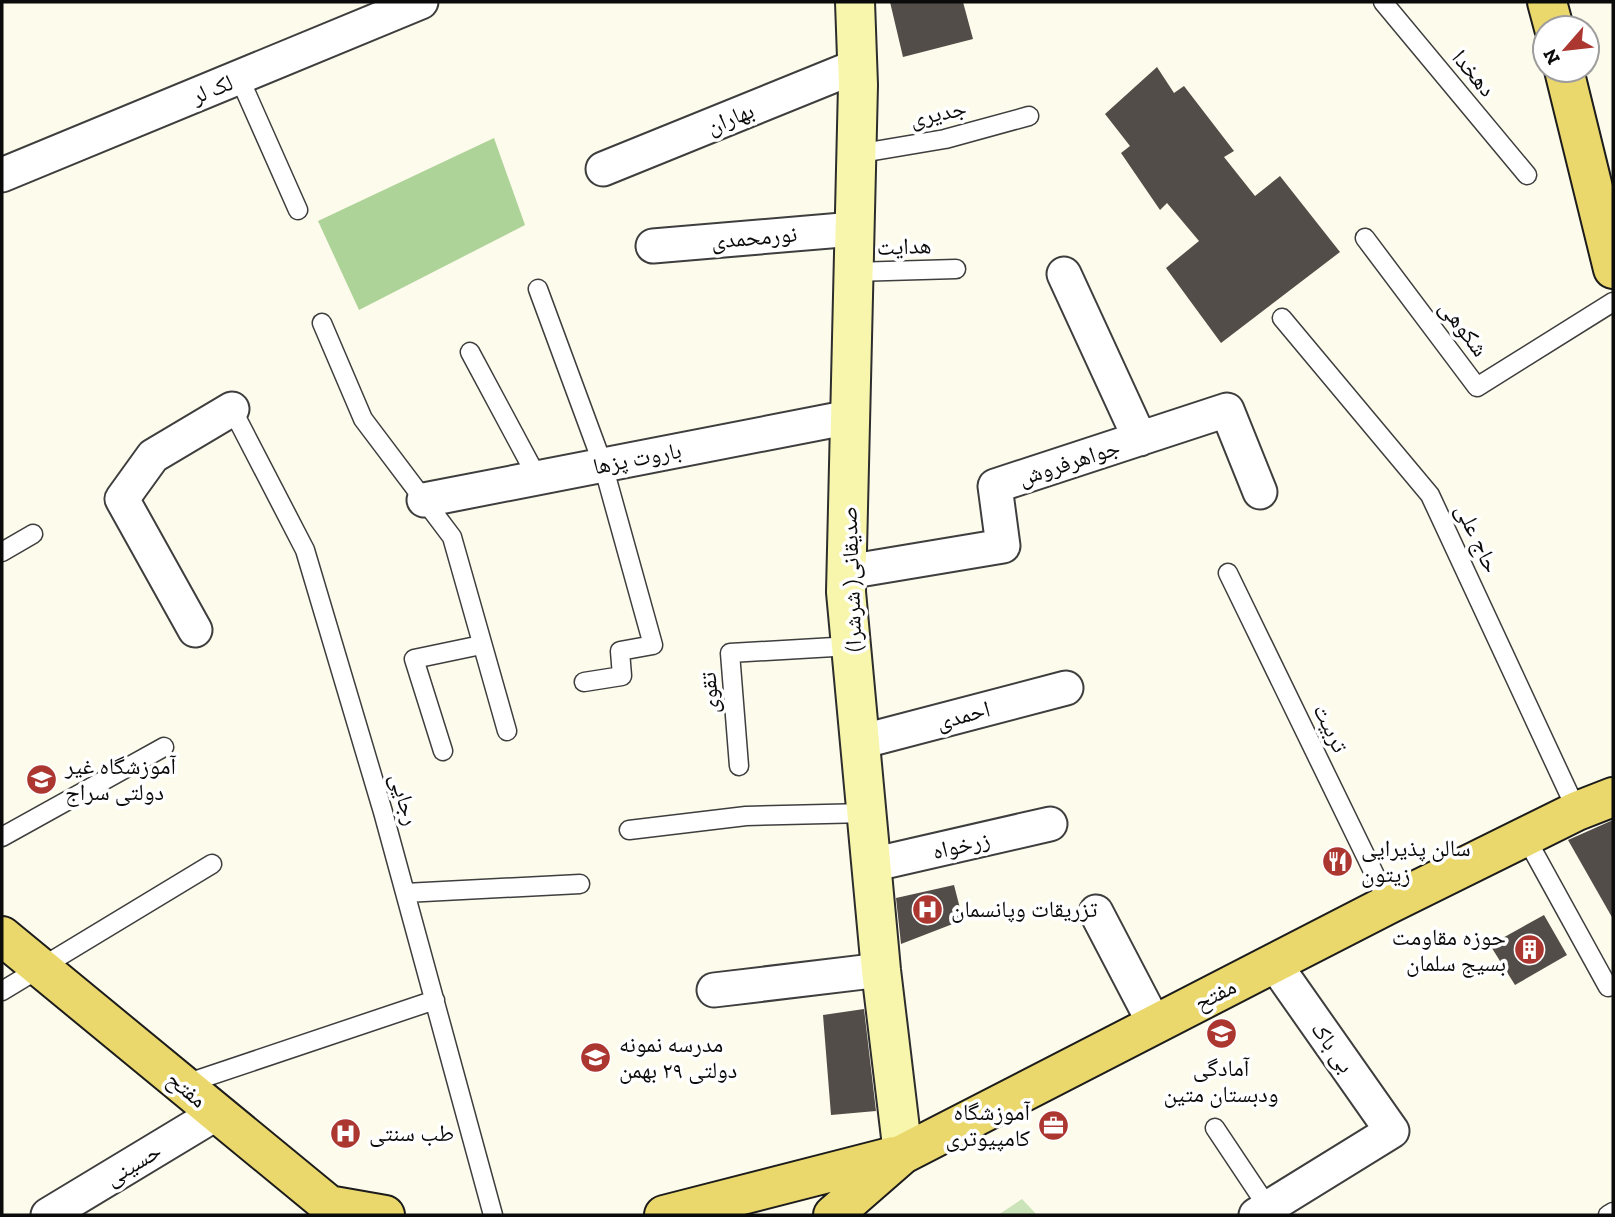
<svg xmlns="http://www.w3.org/2000/svg" width="1615" height="1217" viewBox="0 0 1615 1217" font-family="'Zilla Slab','Noto Naskh Arabic',serif">
  <style>
    .green { fill: #cbe3b8 }
    .forest { fill: #aed399 }
    .building { fill: #524d48 }
    .lines { fill: none; stroke-linecap: round; stroke-linejoin: round }
    .lane-casing { stroke: #3e3e3e; stroke-width: 21 }
    .street-casing { stroke: #3e3e3e; stroke-width: 37 }
    .secondary-casing { stroke: #2d2d2d; stroke-width: 42 }
    .primary-casing { stroke: #1c1c1c; stroke-width: 42 }
    .lane { stroke: #fff; stroke-width: 18 }
    .street { stroke: #fff; stroke-width: 33 }
    .secondary { stroke: #f7f6ac; stroke-width: 38 }
    .primary { stroke: #ebd86d; stroke-width: 38 }
    .labels { text-anchor: middle; stroke-width: 7; stroke-linejoin: round; paint-order: stroke }
    .street-label { font-size: 23px; fill: #0b0b0b; stroke: #fff }
    .poi-label { font-size: 23px; fill: #0b0b0b; stroke: #fff; text-anchor: start }
  </style>
  <rect width="100%" height="100%" fill="#fdfbeb"/>
  <path class="green" d="M1022 1199 1037 1215H998Z"/>
  <path class="forest" d="M494 138 525 225 359 310 318 221Z"/>
  <path class="building" d="M890 2H963L973 39 903 57Z
    M1157 67 1174 93 1184 86 1234 151 1224 157 1255 196 1280 176 1340 252 1221 343 1166 268 1199 241 1167 203 1160 210 1121 153 1130 146 1105 114Z
    M1613 820V919L1568 840Z
    M954 885 963 920 901 944 896 898Z
    M1544 915 1567 955 1515 985 1490 945Z
    M864 1009 876 1111 831 1115 823 1015Z"/>
  <g class="lines">
    <defs>
      <path id="lane" d="M1383 2 1527 175
        M239 77 298 210
        M856 154 945 139 1029 116
        M1365 238 1477 387 1613 302
        M853 272 956 269
        M538 289 603 465 653 645 620 651 622 676 584 682
        M1282 318 1430 495 1577 811
        M322 323 363 419 452 537 507 731
        M470 352 537 477
        M232 409 305 550 383 812 493 1215
        M2 552 33 534
        M1228 573 1389 904
        M443 751 414 659 481 645
        M739 766 730 653 851 646
        M629 830 746 816 867 813
        M2 837 164 747
        M1526 838 1608 987
        M405 893 580 884
        M2 991 212 864
        M182 1085 435 1000
        M1215 1128 1271 1212
        M1608 1215 1613 1212"/>
      <path id="street" d="M603 169 857 66
        M2 175 421 2
        M653 246 854 229
        M1064 274 1140 439
        M424 500 850 417
        M847 572 1003 546 995 486 1227 410 1260 492
        M195 630 122 499 153 456 232 409
        M860 742 1066 688
        M871 865 1050 824
        M1096 912 1155 1025
        M714 990 881 970
        M48 1215 217 1113
        M1256 1215 1392 1131 1274 963"/>
      <path id="secondary" d="M855 2 858 85 846 592 881 970 903 1154"/>
      <path id="primary" d="M1547 2 1554 28
        M1564 70 1613 269
        M2 936 341 1215
        M328 1205 385 1215
        M664 1215 894 1156
        M833 1215 903 1154 1389 904 1577 811 1613 797"/>
    </defs>
    <use href="#lane" class="lane-casing"/>
    <use href="#street" class="street-casing"/>
    <use href="#secondary" class="secondary-casing"/>
    <use href="#primary" class="primary-casing"/>
    <use href="#lane" class="lane"/>
    <use href="#street" class="street"/>
    <use href="#secondary" class="secondary"/>
    <use href="#primary" class="primary"/>
  </g>
  <defs>
    <symbol id="school-disc" viewBox="-11 -11 22 22"><circle r="9.5" fill="#ac3731" stroke="#fff"/><path d="M0-5L7-2L0 1L-7-2ZM-4 1L0 2.5L4 1V4Q0 6-4 4Z" fill="#fff"/></symbol>
    <symbol id="restaurant-disc" viewBox="-11 -11 22 22"><circle r="9.5" fill="#ac3731" stroke="#fff"/><path d="M-5-6h1v4h1v-4h1v4h1v-4h1v5L-1.5 .5V6h-2V.5L-5-1ZM5-6V6H3V1.5H1.5Q1.5-4 5-6Z" fill="#fff"/></symbol>
    <symbol id="hospital-disc" viewBox="-11 -11 22 22"><circle r="9.5" fill="#ac3731" stroke="#fff"/><path d="M-5-5h3v3.5h4V-5h3V5h-3V1.5h-4V5h-3Z" fill="#fff"/></symbol>
    <symbol id="building-disc" viewBox="-11 -11 22 22"><circle r="9.5" fill="#ac3731" stroke="#fff"/><path d="M-4-6H4V6H1V3H-1V6H-4ZM-2.5-4.3h1.7v1.8h-1.7ZM.8-4.3h1.7v1.8H.8ZM-2.5-1h1.7V.8h-1.7ZM.8-1h1.7V.8H.8Z" fill="#fff"/></symbol>
    <symbol id="office-disc" viewBox="-11 -11 22 22"><circle r="9.5" fill="#ac3731" stroke="#fff"/><path d="M-6-3h4V-5.5h4V-3h4V5H-6ZM-1-4.5V-3h2v-1.5ZM-6 0V1H6V0Z" fill="#fff"/></symbol>
  </defs>
  <g fill-rule="evenodd">
    <use href="#school-disc" x="24" y="762" width="35" height="35"/>
    <use href="#restaurant-disc" x="1320" y="844" width="35" height="35"/>
    <use href="#hospital-disc" x="910" y="892" width="35" height="35"/>
    <use href="#building-disc" x="1512" y="932" width="35" height="35"/>
    <use href="#school-disc" x="1204" y="1016" width="35" height="35"/>
    <use href="#school-disc" x="578" y="1040" width="35" height="35"/>
    <use href="#office-disc" x="1036" y="1108" width="35" height="35"/>
    <use href="#hospital-disc" x="328" y="1116" width="35" height="35"/>
  </g>
  <g class="labels">
    <g class="street-label">
      <text transform="translate(1474 73) rotate(50)" y="8">دهخدا</text>
      <text transform="translate(212 89) rotate(-22)" y="8">لک لر</text>
      <text transform="translate(938 113) rotate(-12)" y="8">جدیری</text>
      <text transform="translate(730 118) rotate(-22)" y="8">بهاران</text>
      <text transform="translate(754 237) rotate(-5)" y="8">نورمحمدی</text>
      <text transform="translate(904 246) rotate(-2)" y="8">هدایت</text>
      <text transform="translate(1464 328) rotate(53)" y="8">شکوهی</text>
      <text transform="translate(637 458) rotate(-11)" y="8">باروت پزها</text>
      <text transform="translate(1069 462) rotate(-18)" y="8">جواهرفروش</text>
      <text transform="translate(1478 538) rotate(65)" y="8">حاج علی</text>
      <text transform="translate(851 579) rotate(-92)" y="8">(شرشرا )صدیقانی</text>
      <text transform="translate(709 693) rotate(-94)" y="8">تقوی</text>
      <text transform="translate(963 715) rotate(-15)" y="8">احمدی</text>
      <text transform="translate(1331 728) rotate(64)" y="8">تربیت</text>
      <text transform="translate(405 799) rotate(74)" y="8">رجایی</text>
      <text transform="translate(961 845) rotate(-13)" y="8">زرخواه</text>
      <text transform="translate(1215 994) rotate(-27)" y="8">مفتح</text>
      <text transform="translate(1333 1047) rotate(55)" y="8">بی باک</text>
      <text transform="translate(187 1089) rotate(39)" y="8">مفتح</text>
      <text transform="translate(133 1164) rotate(-31)" y="8">حسینی</text>
    </g>
    <g class="poi-label">
      <text x="65" y="774">آموزشگاه غیر<tspan x="65" dy="26">دولتی سراج</tspan></text>
      <text x="1361" y="856">سالن پذیرایی<tspan x="1361" dy="26">زیتون</tspan></text>
      <text x="951" y="917">تزریقات وپانسمان</text>
      <text x="1506" y="945" text-anchor="end">حوزه مقاومت<tspan x="1506" dy="26">بسیج سلمان</tspan></text>
      <text x="619" y="1052">مدرسه نمونه<tspan x="619" dy="26">دولتی ۲۹ بهمن</tspan></text>
      <text x="1221" y="1076" text-anchor="middle">آمادگی<tspan x="1221" dy="26">ودبستان متین</tspan></text>
      <text x="1030" y="1120" text-anchor="end">آموزشگاه<tspan x="1030" dy="26">کامپیوتری</tspan></text>
      <text x="369" y="1141">طب سنتی</text>
    </g>
  </g>
  <rect width="1615" height="1217" fill="none" stroke="#0b0b0b" stroke-width="7"/>
  <g transform="translate(1566 49) rotate(242)"><circle r="33" fill="#ffffff" stroke="#9d9d9d" stroke-width="2"/>
  <path d="M0-5L12 26L0 18L-12 26Z" fill="#ac3731"/>
  <text y="-10" font-size="19" font-weight="bold" text-anchor="middle" fill="#0b0b0b">N</text>
  </g>
</svg>
